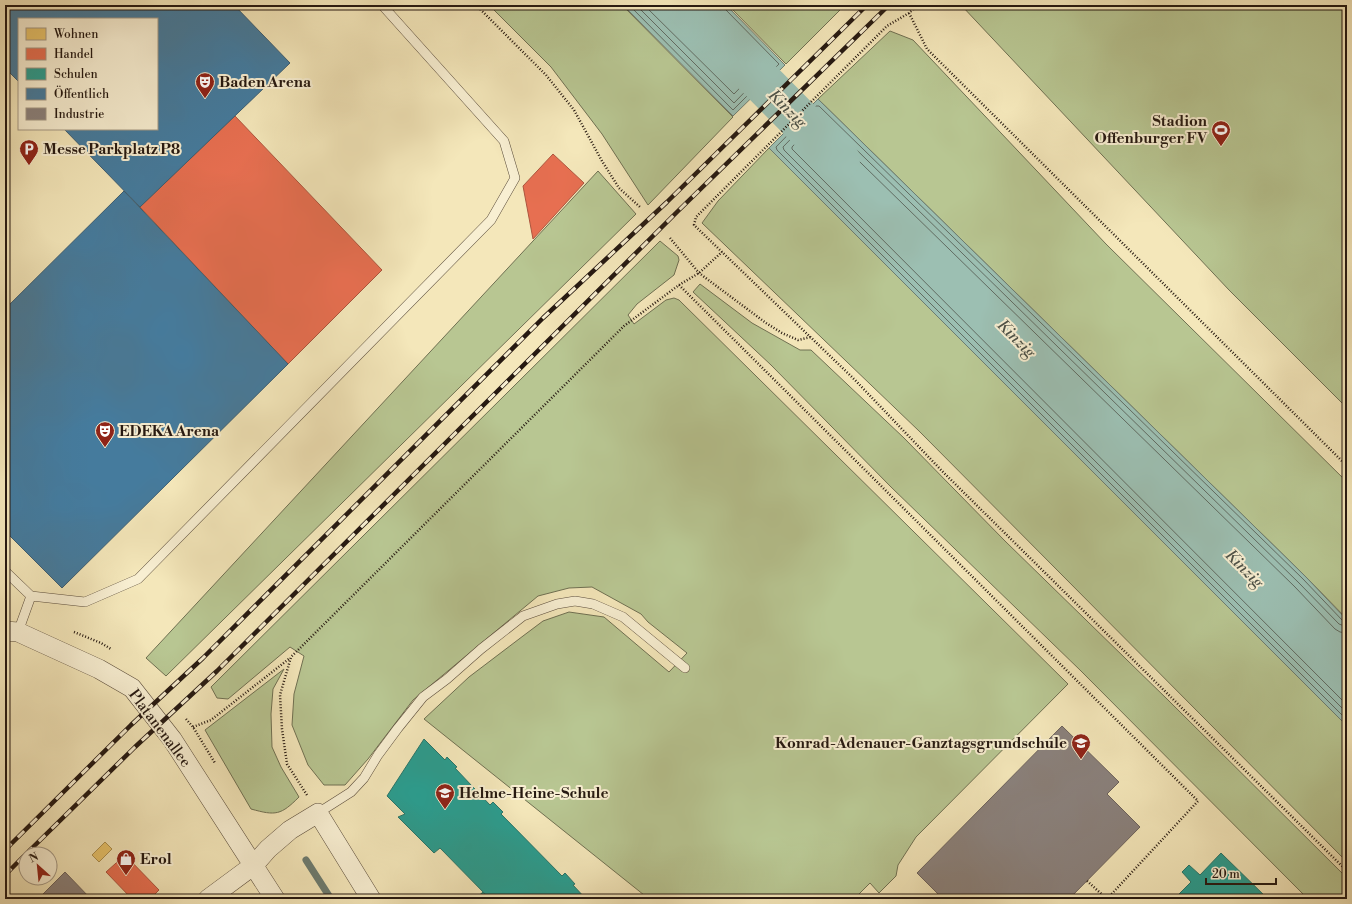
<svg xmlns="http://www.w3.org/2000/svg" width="1352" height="904" viewBox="0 0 1352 904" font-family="'Libre Bodoni',serif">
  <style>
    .green { fill: #b8c692; stroke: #6f7052 }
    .water { fill: #9cbfb2; stroke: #6d7d72 }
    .homes { fill: #e9c46a; stroke: #ae914f }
    .shops { fill: #e76f51; stroke: #ad553e }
    .schools { fill: #2a9d8f; stroke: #297569 }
    .public { fill: #457b9d; stroke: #3c5e73 }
    .industry { fill: #8a817c; stroke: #6c625c }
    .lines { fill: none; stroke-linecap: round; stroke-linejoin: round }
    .shore { stroke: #616c62; stroke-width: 1 }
    .stream { stroke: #6d7d72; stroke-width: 7 }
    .river { stroke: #9cbfb2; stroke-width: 42 }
    .service-casing { stroke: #5a4c3b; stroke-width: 10 }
    .minor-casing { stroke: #5a4c3b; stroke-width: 20 }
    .path { stroke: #261911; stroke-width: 2.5; stroke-dasharray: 1 2; stroke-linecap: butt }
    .service { stroke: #f8efd2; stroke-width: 9 }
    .minor { stroke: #f8efd2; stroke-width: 19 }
    .rail-casing { stroke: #261911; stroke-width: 4.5 }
    .rail { stroke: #f8efd2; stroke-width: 3; stroke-dasharray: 9; stroke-linecap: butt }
    .labels { text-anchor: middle; stroke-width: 4; stroke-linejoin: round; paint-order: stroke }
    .poi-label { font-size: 15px; font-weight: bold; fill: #261911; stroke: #f8efd2; text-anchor: start }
    .street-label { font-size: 15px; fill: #261911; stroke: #f8efd2 }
    .water-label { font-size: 16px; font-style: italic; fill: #4f5349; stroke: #f8efd2 }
  </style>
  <rect width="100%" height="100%" fill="#f4e7ba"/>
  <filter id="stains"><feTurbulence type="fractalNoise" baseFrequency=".005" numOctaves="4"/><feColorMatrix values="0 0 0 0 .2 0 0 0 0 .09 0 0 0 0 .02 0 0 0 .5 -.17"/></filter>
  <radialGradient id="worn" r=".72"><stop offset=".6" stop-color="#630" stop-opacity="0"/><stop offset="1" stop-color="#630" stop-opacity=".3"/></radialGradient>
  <path class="green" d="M489 5H622L733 117 648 205 602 134 551 67Z
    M728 5H845L786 64Z
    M961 5H1347V408L1229 290Z
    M890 31 913 40 1106 244 1347 482V619L1306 577 818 99Z
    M769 148 1347 726V862L919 431 702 223 718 201Z
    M598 171 636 214 166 676 146 658Z
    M660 241 678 256 679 260 674 275 637 304 628 315 634 324 666 300 674 298 679 300 1068 684 916 837 898 865 896 876 879 893 870 883 854 899H649L424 719 469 677 523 636 543 621 569 612 604 617 669 672 687 653 648 622 641 614 592 587 569 588 538 596 413 700 368 759 345 785H324L308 765 292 725 294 694 304 656 290 647 228 699 217 698 211 687Z
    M700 284 752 323 800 350H811L904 438 1005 541 1167 699 1347 878V899H1308L1081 671 891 487 771 365 693 292Z
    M284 669 273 689 271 714 272 747 281 767 299 797C281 815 276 816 251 809L205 730Z"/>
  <path class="water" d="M623 5H726L785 65 733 116Z
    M818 99 1306 577 1347 620V726L769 148Z"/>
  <path class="homes" d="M105 842 112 849 99 862 92 855Z"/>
  <path class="shops" d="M235 116 382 270 288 364 140 207Z
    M553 154 584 183 533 239 523 186Z
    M125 855 159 890 150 899H132L106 872Z"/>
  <path class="schools" d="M424 739 445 760 447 757 457 767 455 768 490 805 493 802 503 812 501 814 562 876 565 873 575 884 573 885 586 899H486L487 896 440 848 434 853 398 817 405 814 387 796Z
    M1221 853 1268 899H1174L1191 882 1182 872 1189 865 1200 875Z
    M483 892 487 896 486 899H475Z"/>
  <path class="public" d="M5 5H234L290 63 140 207 64 129H157V19H19V82L5 68Z
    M124 191 288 364 62 588 5 531V309Z"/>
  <path class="industry" d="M1062 726 1119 782 1107 794 1140 827 1069 899H943L917 873Z
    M65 872 91 899H38Z"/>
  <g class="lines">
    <path class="shore" d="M629 5 733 110 779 64 725 9 724 5
      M636 5 734 103 772 64 721 13 719 5
      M644 5 734 94 763 64 717 17 714 11 713 5
      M1347 622 1343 621 1303 579 819 106H816L776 147 777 150 1347 720
      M1347 627 1339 624 1299 583 819 113H816L783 147 784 150 1347 713
      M1347 633 1340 632 1335 629 1295 587 819 122H816L792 147V149L1347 705"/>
    <path class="stream" d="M306 860 331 899"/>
    <path class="river" d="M686 5 839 160"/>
    <defs>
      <path id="service" d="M5 571 31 596 85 602 138 579 491 220 515 178 504 141 382 5
        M18 632 31 596
        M318 813 351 792 364 778 378 755 398 728 423 697 447 679 481 649 523 616 557 604 575 601 593 604 623 617 685 668"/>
      <path id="minor" d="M5 631 18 632 99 669 132 688 172 739 275 899
        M208 899 254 865 268 849 290 830 318 813 371 899"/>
    </defs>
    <use href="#service" class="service-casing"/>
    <use href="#minor" class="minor-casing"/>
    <path class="path" d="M476 5 546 75 574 110 602 161 619 188 640 207
      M918 5 909 13 887 26 696 217 694 225 855 380 942 471 1347 871
      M909 13 927 49 1347 466
      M670 238 699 273 766 323 782 333 798 340 811 337
      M679 285 1198 801 1107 899
      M74 632 101 643 111 649
      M186 719 193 727 215 763
      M193 727 211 720 290 658
      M307 795 287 764 282 729 280 695 291 657 624 326 679 285 699 273 722 252
      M1087 881 1107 899"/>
    <use href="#service" class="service"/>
    <use href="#minor" class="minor"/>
    <defs>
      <path id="rail" d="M5 850 131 725 203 658 543 318 667 202 867 5
        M26 854 135 747 217 671 677 212 889 5
        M5 875 26 854"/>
    </defs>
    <use href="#rail" class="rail-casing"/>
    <use href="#rail" class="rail"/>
  </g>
  <defs>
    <symbol id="theatre-pin" viewBox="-11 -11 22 30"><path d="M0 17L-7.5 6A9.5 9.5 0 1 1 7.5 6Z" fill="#8f2418" stroke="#f8efd2"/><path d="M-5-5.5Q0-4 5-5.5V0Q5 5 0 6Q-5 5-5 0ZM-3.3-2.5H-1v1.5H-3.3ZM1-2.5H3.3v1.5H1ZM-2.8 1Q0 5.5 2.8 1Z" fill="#fff"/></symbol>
    <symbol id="stadium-pin" viewBox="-11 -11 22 30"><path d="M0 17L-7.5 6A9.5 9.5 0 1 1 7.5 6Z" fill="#8f2418" stroke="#f8efd2"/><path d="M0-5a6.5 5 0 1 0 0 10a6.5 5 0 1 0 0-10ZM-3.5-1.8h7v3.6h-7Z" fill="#fff"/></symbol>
    <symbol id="parking-pin" viewBox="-11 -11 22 30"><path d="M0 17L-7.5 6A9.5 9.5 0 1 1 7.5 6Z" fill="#8f2418" stroke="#f8efd2"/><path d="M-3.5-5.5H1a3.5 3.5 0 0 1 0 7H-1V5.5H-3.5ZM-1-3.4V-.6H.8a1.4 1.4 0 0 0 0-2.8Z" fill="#fff"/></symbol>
    <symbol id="school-pin" viewBox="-11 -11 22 30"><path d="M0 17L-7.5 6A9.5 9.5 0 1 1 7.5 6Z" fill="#8f2418" stroke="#f8efd2"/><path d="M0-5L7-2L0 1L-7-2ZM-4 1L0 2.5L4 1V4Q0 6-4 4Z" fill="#fff"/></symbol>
    <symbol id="shop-pin" viewBox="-11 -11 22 30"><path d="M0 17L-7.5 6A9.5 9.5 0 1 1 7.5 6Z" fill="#8f2418" stroke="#f8efd2"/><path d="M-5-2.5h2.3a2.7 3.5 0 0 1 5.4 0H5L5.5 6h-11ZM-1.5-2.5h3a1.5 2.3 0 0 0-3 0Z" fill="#fff"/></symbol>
  </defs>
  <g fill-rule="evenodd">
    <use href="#theatre-pin" x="194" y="71" width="22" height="30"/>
    <use href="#stadium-pin" x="1210" y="119" width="22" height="30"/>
    <use href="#parking-pin" x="18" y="138" width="22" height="30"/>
    <use href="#theatre-pin" x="94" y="420" width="22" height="30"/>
    <use href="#school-pin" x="1070" y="732" width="22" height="30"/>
    <use href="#school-pin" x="434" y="782" width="22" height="30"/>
    <use href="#shop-pin" x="115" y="848" width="22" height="30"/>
  </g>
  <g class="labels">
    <g class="poi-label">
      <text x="219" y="87">Baden Arena</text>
      <text x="1207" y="126" text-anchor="end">Stadion<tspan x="1207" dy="17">Offenburger FV</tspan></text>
      <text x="43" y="154">Messe Parkplatz P8</text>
      <text x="119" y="436">EDEKA Arena</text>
      <text x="1067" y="748" text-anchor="end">Konrad-Adenauer-Ganztagsgrundschule</text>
      <text x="459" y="798">Helme-Heine-Schule</text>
      <text x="140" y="864">Erol</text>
    </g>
    <g class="street-label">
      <text transform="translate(160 728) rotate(53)" y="5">Platanenallee</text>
    </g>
    <g class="water-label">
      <text transform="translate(788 108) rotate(45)" y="6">Kinzig</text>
      <text transform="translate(1017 338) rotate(45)" y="6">Kinzig</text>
      <text transform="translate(1245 568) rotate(45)" y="6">Kinzig</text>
    </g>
  </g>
  <rect width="1352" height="904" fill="none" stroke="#f4e7ba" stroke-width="20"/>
  <rect x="6" y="6" width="1340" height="892" fill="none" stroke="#261911" stroke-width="2"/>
  <rect x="10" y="10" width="1332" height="884" fill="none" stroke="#261911"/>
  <rect x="18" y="18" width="140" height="112" fill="#f8efd2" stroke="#a49985"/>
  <rect x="26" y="28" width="20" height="12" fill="#e9c46a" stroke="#a49985"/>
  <text x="54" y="38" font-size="12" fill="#261911">Wohnen</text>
  <rect x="26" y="48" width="20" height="12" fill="#e76f51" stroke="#a49985"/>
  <text x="54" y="58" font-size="12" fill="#261911">Handel</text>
  <rect x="26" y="68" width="20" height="12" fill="#2a9d8f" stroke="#a49985"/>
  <text x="54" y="78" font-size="12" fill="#261911">Schulen</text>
  <rect x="26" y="88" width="20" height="12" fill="#457b9d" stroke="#a49985"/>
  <text x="54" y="98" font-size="12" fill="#261911">Öffentlich</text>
  <rect x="26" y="108" width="20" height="12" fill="#8a817c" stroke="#a49985"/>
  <text x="54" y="118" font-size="12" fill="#261911">Industrie</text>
  <g transform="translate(38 866) rotate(333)"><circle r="19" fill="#f8efd2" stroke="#a49985"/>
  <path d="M0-3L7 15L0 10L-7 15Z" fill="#8f2418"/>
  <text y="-6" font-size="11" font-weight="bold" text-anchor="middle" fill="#261911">N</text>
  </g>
  <path d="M1206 878v6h70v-6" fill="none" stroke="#261911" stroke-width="2"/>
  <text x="1212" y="878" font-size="12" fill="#261911" stroke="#f8efd2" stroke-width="3" paint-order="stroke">20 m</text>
  <rect width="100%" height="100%" filter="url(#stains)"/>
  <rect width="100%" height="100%" fill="url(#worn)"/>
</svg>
